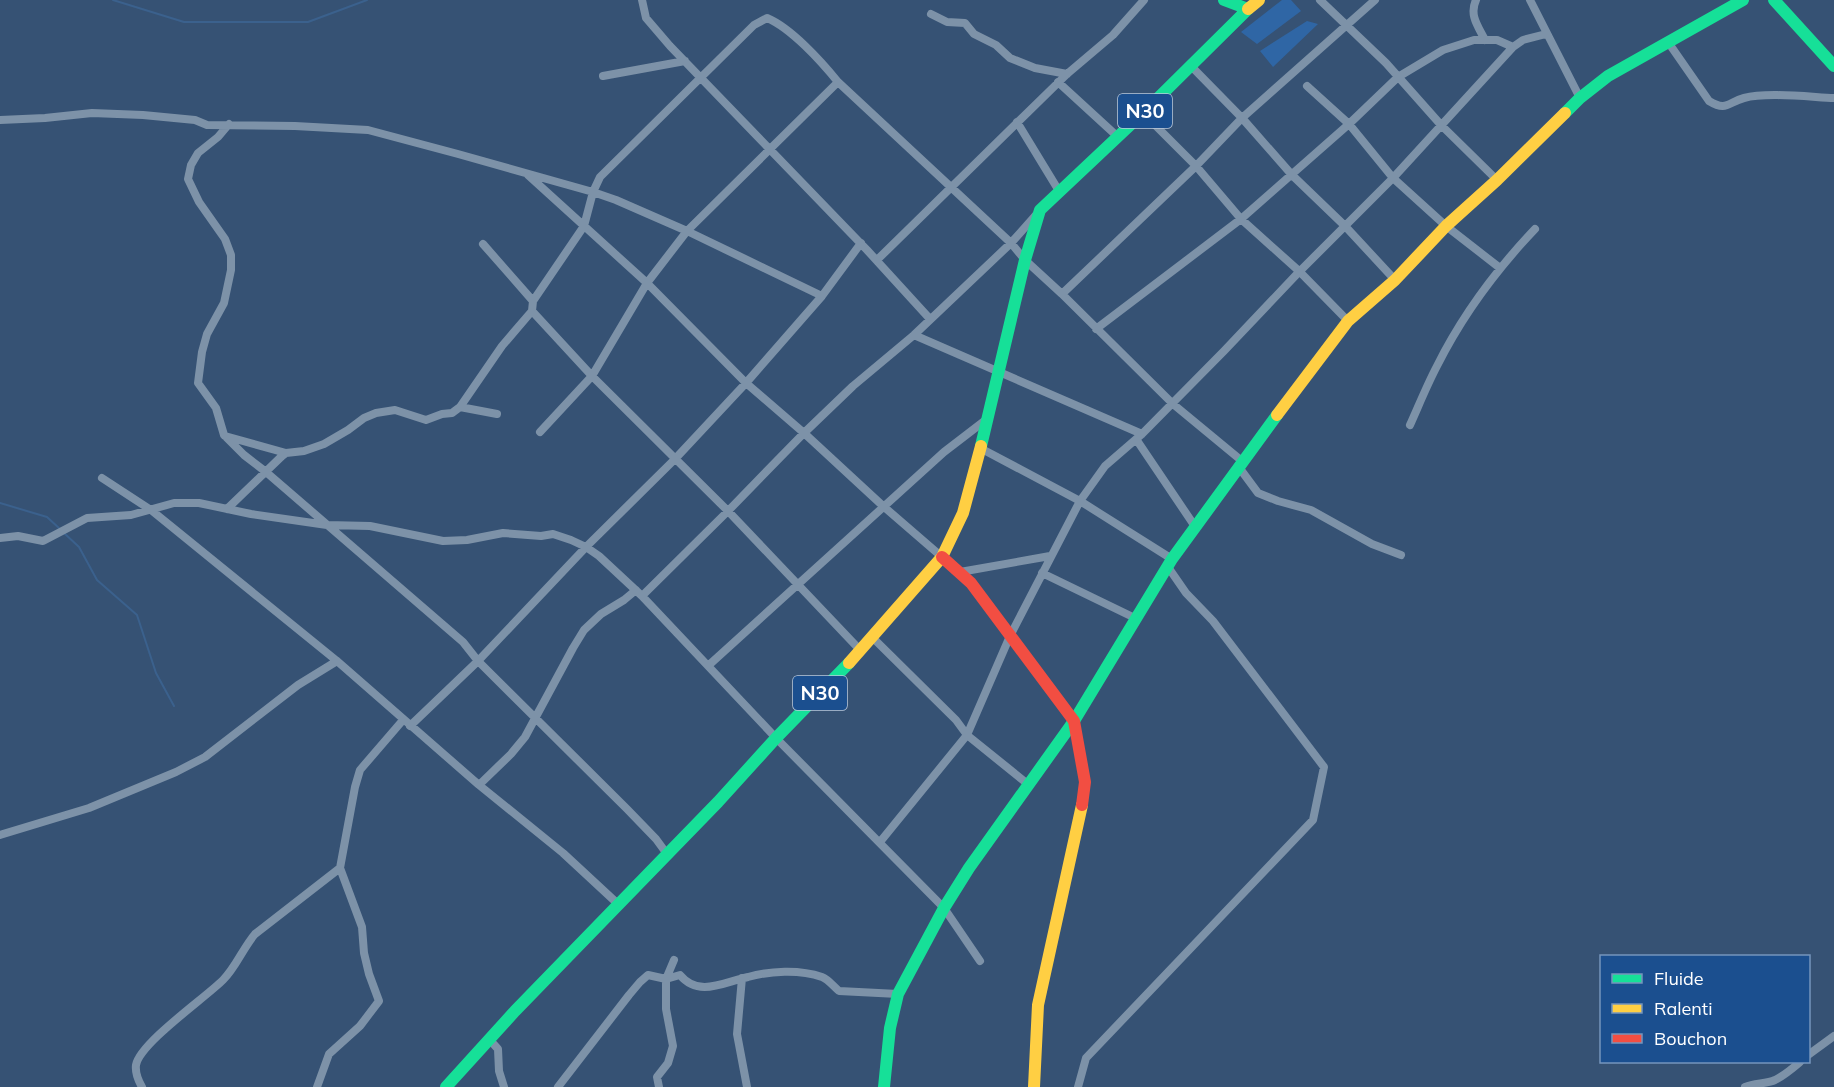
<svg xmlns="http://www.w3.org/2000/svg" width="1834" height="1087" viewBox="0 0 1834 1087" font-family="Mulish,sans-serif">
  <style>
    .green { fill: #2f66a5 }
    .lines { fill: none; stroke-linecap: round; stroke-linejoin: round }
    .stream { stroke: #3b618d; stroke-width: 2 }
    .street { stroke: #7d92a8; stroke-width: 8 }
    .fast { stroke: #16e098; stroke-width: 12 }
    .slow { stroke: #ffcf43; stroke-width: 12 }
    .jam { stroke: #f24e42; stroke-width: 12 }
    .labels { text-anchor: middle; stroke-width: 4.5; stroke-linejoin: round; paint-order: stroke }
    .shield { fill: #1b4f8f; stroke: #bbcadd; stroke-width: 1.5 }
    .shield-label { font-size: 20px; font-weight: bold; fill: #fff }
  </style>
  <rect width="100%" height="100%" fill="#365274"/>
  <path class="green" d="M1282 0H1291L1301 11 1257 44 1241 32Z
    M1307 21 1318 24 1273 67 1260 51Z"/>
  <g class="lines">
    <path class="stream" d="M113 0 184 22H308L367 0
      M0 503 47 517 60 529
      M64 533 79 547 97 580 137 615 156 673 174 706"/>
    <path class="street" d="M642 0 646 18 670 46 867 250 930 319
      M1320 0 1386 63 1441 125 1497 180
      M1476 0C1469 15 1478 26 1485 40
      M1530 0 1580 98
      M931 14 947 22 965 23 974 34 996 45 1010 58 1035 68 1067 74
      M1668 42 1709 101C1727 112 1728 102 1744 98 1766 92 1810 97 1834 98
      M1191 66 1242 118 1292 175 1345 226 1395 280
      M603 76 685 61
      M1058 82 1118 137
      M1307 86 1349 124 1393 178 1446 226 1500 268
      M1143 113 1196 166 1241 219 1299 271 1348 321
      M0 120 45 118 92 113 143 115 195 120 207 125 295 126 368 130 458 154 593 192 616 200 687 231 822 296
      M1017 122 1059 191
      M229 124 218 137 198 153 191 165 188 179 199 202 225 239 231 255V270L224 303 207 334 202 352 198 383 216 408 224 435 244 455 266 472 463 642 478 661 627 809 656 839 667 854
      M528 175 647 283 746 383 804 433 883 506 942 557
      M483 244 533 301 532 311 592 376 728 511 861 651
      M877 260 1067 74 1113 35 1144 0
      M1062 294 1196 166 1242 118 1375 0
      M533 301 584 226 593 192 600 177 754 25 767 18C791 28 821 61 838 82L1011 243 1025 260 1062 294 1173 404 1242 461
      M1096 329 1241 219 1349 124 1398 77 1443 50 1474 40H1497L1513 47
      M914 335 1142 434
      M497 414 460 407 502 346 532 311
      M1410 425C1419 405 1427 385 1437 366 1462 316 1497 269 1535 229
      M540 432 592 376 647 283 687 231 838 82
      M225 436 286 453
      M1136 439 1196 528
      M980 448 1080 501 1172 559
      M1238 466 1258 493 1278 501 1311 510 1372 544 1401 555
      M102 478 151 510 337 661 479 785 563 853 618 904
      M227 509 282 456 286 453 304 451 324 444 348 430 364 418 376 413 395 410 426 420 442 414 452 413 460 407
      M0 538 18 536 43 541 87 518 131 515 174 503H199L251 514 327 525 370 526 443 541 467 540 503 533 541 536 553 534 571 540 586 547 599 556 642 596 776 738 944 908 980 961
      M960 572 1050 556
      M1042 573 1137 619
      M642 596 728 511 804 433 853 386 914 335 1011 243 1036 215
      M873 638 956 720 967 735 1029 785
      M709 665 944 452 987 419
      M410 726 478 661 586 547 675 459 746 383 822 296 861 243
      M479 785 511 754 525 737 573 648 584 630 601 614 624 600 636 590
      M0 835 89 808 176 772 205 757 298 685 337 661
      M880 842 967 735 1010 636 1080 501 1105 466 1142 434 1224 351 1297 274 1393 178 1513 47 1523 40 1546 34
      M742 978 737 1034 747 1087
      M489 1039 498 1049 499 1071 504 1087
      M1808 1055 1834 1036
      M142 1087C138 1080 135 1073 136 1065 140 1043 205 998 223 980 236 967 243 948 255 934L340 868
      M317 1087 329 1054 360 1026 379 1001 369 974 364 953 362 927 340 868 355 787 360 770 403 720
      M558 1087 629 995 640 982 648 975 666 979 680 975C699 998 724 982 748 977 770 971 799 969 822 977 828 979 834 987 839 991L898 994
      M659 1087 657 1077 668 1063 673 1046 666 1009V979L674 960
      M1078 1087 1086 1058 1313 820 1324 767 1213 621 1186 593 1168 567
      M1745 1087C1755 1083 1766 1084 1775 1080 1785 1075 1793 1068 1800 1062"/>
    <path class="fast" d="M1774 0 1834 66
      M1565 113 1580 98 1608 76 1743 0
      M981 446 1025 260 1040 210 1143 113 1248 9 1224 0
      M446 1087 515 1011 718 802 776 738 849 663
      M884 1087 890 1028 898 994 944 908 969 868 1074 721 1172 559 1277 415"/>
    <path class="slow" d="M1248 9 1259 0
      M1277 415 1348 321 1395 280 1446 226 1497 180 1565 113
      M849 663 942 557 963 513 981 446
      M1034 1087 1038 1005 1082 805"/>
    <path class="jam" d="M942 557 971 583 1074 721 1085 782 1082 805"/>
  </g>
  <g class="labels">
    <g class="shield">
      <rect x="1118" y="94" width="54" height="34" rx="4.5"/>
      <rect x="793" y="676" width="54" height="34" rx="4.5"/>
    </g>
    <g class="shield-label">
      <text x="1145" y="118">N30</text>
      <text x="820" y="700">N30</text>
    </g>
  </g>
  <rect x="1600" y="955" width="210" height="108" fill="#1b4f8f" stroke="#7695bc" stroke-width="1.5"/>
  <rect x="1612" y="974" width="30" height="9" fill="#16e098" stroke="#7695bc" stroke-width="1.5"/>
  <text x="1654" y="985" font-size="18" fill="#ffffff">Fluide</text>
  <rect x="1612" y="1004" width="30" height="9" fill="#ffcf43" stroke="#7695bc" stroke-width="1.5"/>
  <text x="1654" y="1015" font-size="18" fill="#ffffff">Ralenti</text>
  <rect x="1612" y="1034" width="30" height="9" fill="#f24e42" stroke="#7695bc" stroke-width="1.5"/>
  <text x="1654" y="1045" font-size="18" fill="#ffffff">Bouchon</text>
</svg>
